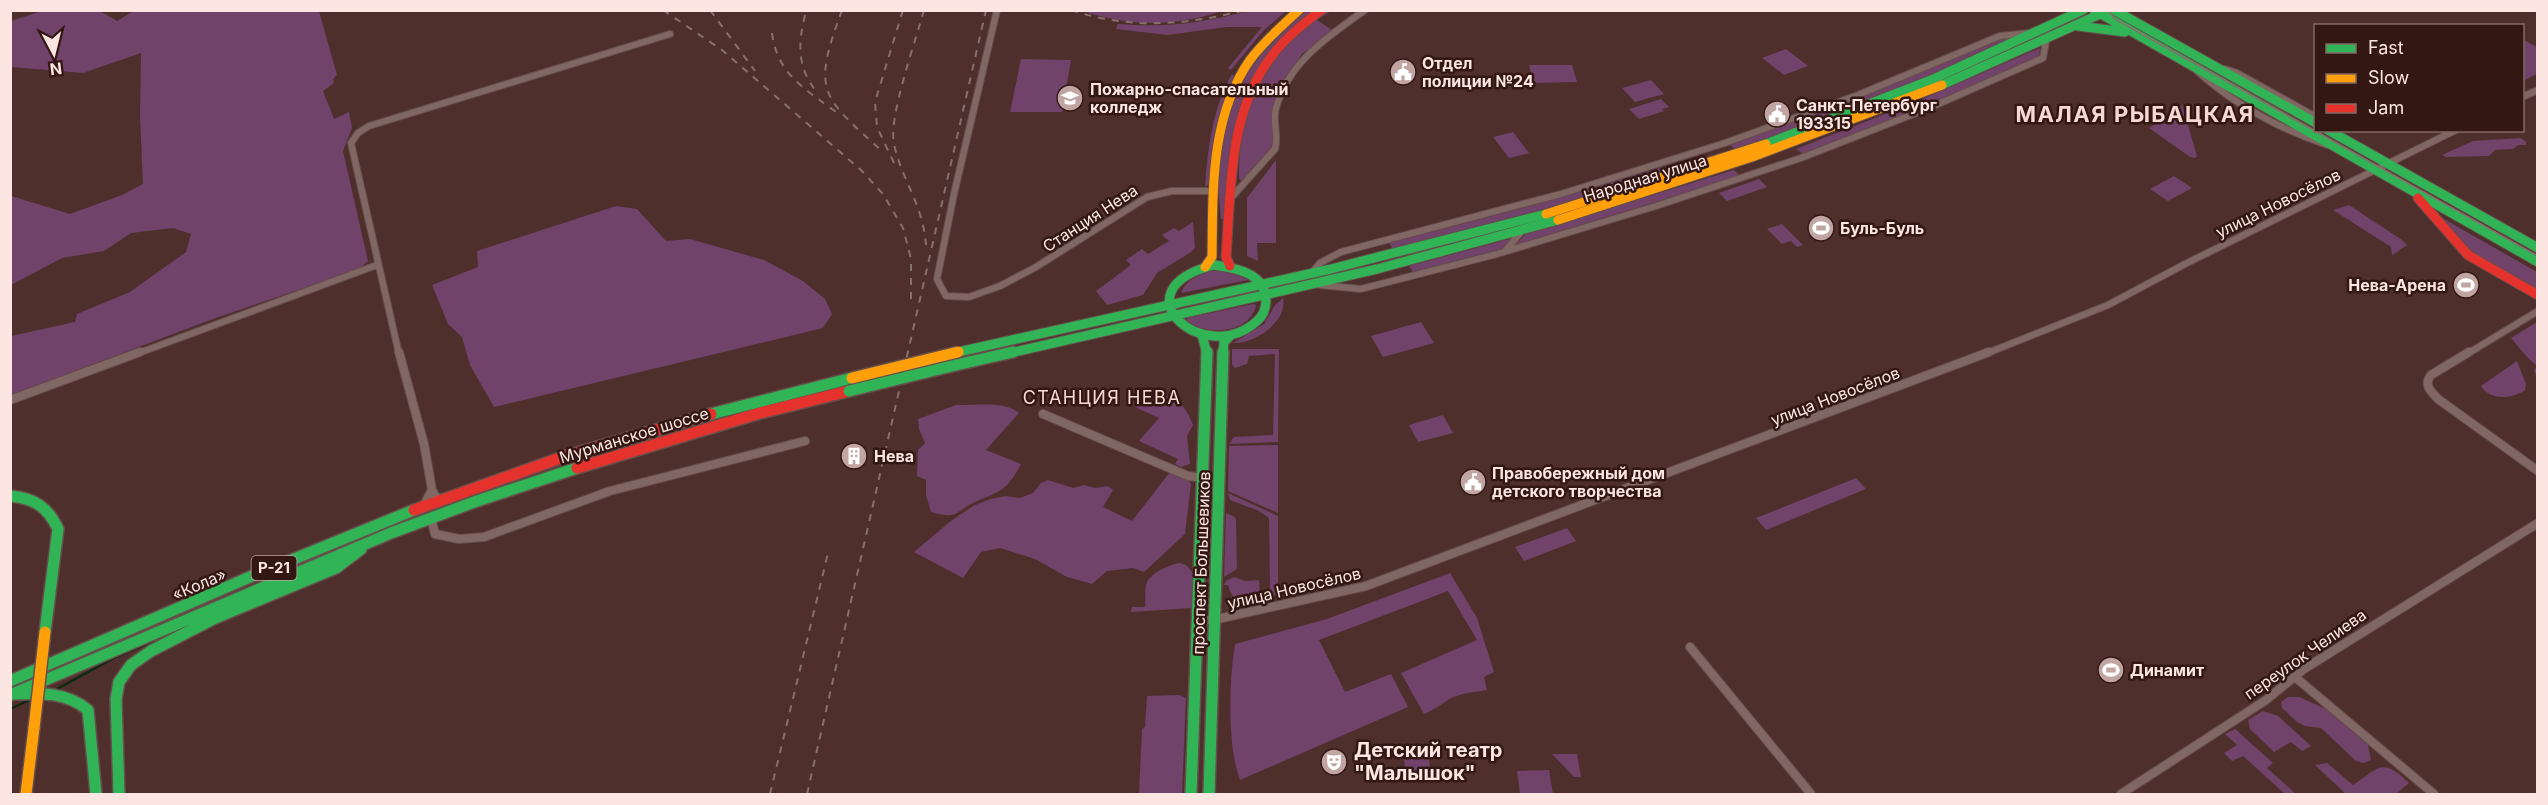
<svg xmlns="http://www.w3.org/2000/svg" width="2548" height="805" viewBox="0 0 2548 805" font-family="Inter,sans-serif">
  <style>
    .green { fill: #71426a }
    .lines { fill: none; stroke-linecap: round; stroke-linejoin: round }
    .stream { stroke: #0a2910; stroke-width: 2 }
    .street-far1-casing { stroke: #664e4b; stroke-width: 8 }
    .street-casing { stroke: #664e4b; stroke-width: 10 }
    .fast-far1-casing { stroke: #664e4b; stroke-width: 11 }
    .fast-casing { stroke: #664e4b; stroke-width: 14 }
    .slow-far1-casing { stroke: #664e4b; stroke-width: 11 }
    .slow-casing { stroke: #664e4b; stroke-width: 14 }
    .jam-far1-casing { stroke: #664e4b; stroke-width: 11 }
    .jam-casing { stroke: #664e4b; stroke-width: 14 }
    .street-far1 { stroke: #816764; stroke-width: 6 }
    .street { stroke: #816764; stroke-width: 8 }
    .fast-far1 { stroke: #30b455; stroke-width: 9 }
    .fast { stroke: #30b455; stroke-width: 11 }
    .slow-far1 { stroke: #ff9f0a; stroke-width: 9 }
    .slow { stroke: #ff9f0a; stroke-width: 11 }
    .jam-far1 { stroke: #e5322d; stroke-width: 9 }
    .jam { stroke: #e5322d; stroke-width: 11 }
    .tram { stroke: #86706d; stroke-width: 1.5 }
    .rail { stroke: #86706d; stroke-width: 2; stroke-dasharray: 7 7; stroke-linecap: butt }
    .fast-bridge-casing { stroke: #664e4b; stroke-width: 14; stroke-linecap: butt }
    .slow-bridge-far1-casing { stroke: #664e4b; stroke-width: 11; stroke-linecap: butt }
    .slow-bridge-casing { stroke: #664e4b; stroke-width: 14; stroke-linecap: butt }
    .fast-bridge { stroke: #30b455; stroke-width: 11 }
    .slow-bridge-far1 { stroke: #ff9f0a; stroke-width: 9 }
    .slow-bridge { stroke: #ff9f0a; stroke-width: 11 }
    .labels { text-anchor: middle; stroke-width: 5; stroke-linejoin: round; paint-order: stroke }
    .shield { fill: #321713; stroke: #c0a7a3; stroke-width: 1.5 }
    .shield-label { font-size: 15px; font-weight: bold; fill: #fde5e1 }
    .poi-label { font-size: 16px; font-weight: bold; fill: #fde5e1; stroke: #321713; text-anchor: start }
    .street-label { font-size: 16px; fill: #fde5e1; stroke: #321713 }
    .neighbourhood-label { font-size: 18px; letter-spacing: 1.5px; fill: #f7d8d3; stroke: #321713 }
    .near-poi-label { font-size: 20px; font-weight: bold; fill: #fde5e1; stroke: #321713; text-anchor: start }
    .district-label { font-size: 22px; font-weight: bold; letter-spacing: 1.5px; fill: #f7d8d3; stroke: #321713 }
  </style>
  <rect width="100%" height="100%" fill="#4f2f2c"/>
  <path class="green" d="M45 10 100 11 117 21 135 10 319 11 337 75 333 79 334 83 323 91 334 119 349 112 352 128 343 151 368 261 359 269 213 319 11 395V336L75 322 77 314 130 292 186 252 191 234 173 228 131 233 104 251 62 258 11 285V196L70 214 122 195 143 184 140 116 141 53 83 73 11 67V21Z
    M1082 11V10L1222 11C1176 27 1128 26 1082 11Z
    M1248 11H1286L1263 31 1231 70 1228 68 1262 27H1227L1167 35 1116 29 1118 24C1167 28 1201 23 1248 11Z
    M1305 11H1316C1299 27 1277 44 1263 63 1228 109 1231 165 1224 219H1221C1211 135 1237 62 1305 11Z
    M1326 11H1331L1317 20 1332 30 1302 54 1277 90 1271 113 1273 140 1271 149 1241 181 1239 178C1239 101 1265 56 1326 11Z
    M2020 36 1911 85 1736 150 1730 145 1838 106 2004 37Z
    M2526 41 2537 47 2538 73 2525 80 2523 78 2522 42Z
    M2040 48 2039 56 1925 106 1803 154 1796 149 1918 101Z
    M1786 49 1808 66 1784 75 1762 58Z
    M1021 59 1071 60 1062 112H1010Z
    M1529 65H1572L1577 82 1533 83Z
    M1232 74 1235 78C1217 112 1212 144 1211 182L1205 187C1208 147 1212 110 1232 74Z
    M1651 80 1664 94 1635 102 1622 88Z
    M1661 99 1669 107 1662 109 1664 111 1639 119 1629 109Z
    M2182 105 2197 156 2195 158 2190 157 2149 128Z
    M1513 132 1529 153 1509 158 1493 137Z
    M2521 138 2526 142V145H2518L2513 149 2495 150 2489 156 2446 157 2442 155 2473 141Z
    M1276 160V243H1257L1258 261 1247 256V198Z
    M1663 167 1667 172 1543 210 1393 250 1389 243 1538 204Z
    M1734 170 1740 176 1515 245 1526 234Z
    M2174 176 2192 188 2168 201 2150 189Z
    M1759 179 1767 187 1727 201 1719 193Z
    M2349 205 2402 240 2407 245 2392 255 2391 247 2333 210Z
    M616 206 637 209 666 241 690 239 764 260 803 281 825 299 832 314 823 328 494 407 470 365 462 337 448 324 432 285 478 267 477 251Z
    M2437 215 2537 272V292L2472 254Z
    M1193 222 1195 248 1191 252 1157 273 1143 295 1107 305 1096 291 1131 265 1126 260 1142 249 1148 254 1169 241 1162 235 1174 228 1179 231Z
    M1782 224 1803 245 1797 247 1791 241 1782 244 1767 229Z
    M1513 238 1501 249 1413 272 1409 266Z
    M1216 270H1228L1248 280 1181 293C1186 279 1202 273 1216 270Z
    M1283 298C1288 322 1254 344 1233 343L1264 324 1275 305Z
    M1253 304 1256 305C1251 334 1205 336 1186 321L1187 318Z
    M1421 322 1434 343 1383 357 1371 336Z
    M2537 322V379L2534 370 2537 366 2527 357 2511 338Z
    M1232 349H1279L1278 442 1229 444 1234 437 1273 435 1275 354 1249 356 1247 364 1235 368 1232 365Z
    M2517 361 2526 384 2525 390C2513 399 2490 401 2481 386Z
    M1156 395C1176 394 1187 408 1193 425L1187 436 1190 464 1181 467 1175 464 1178 459 1139 441 1159 418 1135 407 1146 398Z
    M956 405C975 406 1004 400 1019 413L986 450 1021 464C1007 491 1001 491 975 502 953 512 960 520 931 512L926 495V480L917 476 918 450 925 443 919 429 918 419Z
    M1443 415 1453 433 1418 442 1409 425Z
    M1278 445V513L1228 491 1229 446Z
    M1170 472 1184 476 1191 484 1185 534 1144 572 1133 568 1107 571 1092 584 1067 577 1035 559 1000 548 981 552 963 578 914 552 951 521 973 506 990 499 1006 496 1020 498 1033 493 1041 483 1048 480 1073 488 1084 485 1095 488 1108 486 1113 490 1103 507 1132 521Z
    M1856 478 1866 489 1766 530 1756 518Z
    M1228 493 1278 516V597L1272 594 1270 589 1269 518 1259 511 1230 500Z
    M1226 513 1235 517 1236 520 1237 569 1224 577Z
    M1567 528 1576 541 1524 561 1515 547Z
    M1180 563 1186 565 1193 573 1191 608 1131 612 1132 607H1145C1146 599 1144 589 1147 582 1151 573 1171 564 1180 563Z
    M1450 573 1477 618 1494 672 1484 677 1487 690C1475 692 1464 693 1453 697 1442 703 1435 710 1424 714L1401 673 1477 640 1448 591 1319 640 1345 692 1391 674 1408 707 1240 780C1227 745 1229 681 1235 644L1327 619Z
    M1234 577 1246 581 1259 580 1260 603C1244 605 1232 602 1228 585H1224L1226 581Z
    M1179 695 1186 698 1182 794H1139L1142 729 1145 727 1147 696Z
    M2288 697H2299L2326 709 2368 745 2371 760 2364 763 2356 761 2321 728 2305 726 2297 722 2282 708 2281 702Z
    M2263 711 2278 716 2311 746 2302 751 2291 742 2274 752 2250 729 2248 720Z
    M2235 729 2273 763 2267 768 2296 794H2285L2243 756 2232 761 2224 753 2237 745 2225 734Z
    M1421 750 1429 756 1430 769 1426 775 1405 777 1404 753 1407 751Z
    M1552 754H1577L1581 777H1574Z
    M2327 763 2353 785C2380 767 2382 757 2409 783L2396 794H2346L2315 765Z
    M1549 770 1553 794H1520L1517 771Z"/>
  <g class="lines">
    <path class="stream" d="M57 689 114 658 184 628
      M10 709 32 699"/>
    <defs>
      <path id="street-far1" d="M997 10 954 194 937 279 946 296 969 297 1000 286 1036 267 1147 197 1172 191H1215
        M2225 69 2237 73 2316 117
        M2197 71C2234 104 2280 129 2327 145
        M2522 97 2538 90
        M1230 199 1275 149C1279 135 1272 121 1276 108 1288 62 1329 36 1365 10
        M1505 251 1522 231
        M1311 274 1320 263 1341 252 1561 194 1725 143 1858 95 2000 36 2030 33
        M1320 285 1361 289 1497 254 1656 206 1801 158 1929 108 2043 58 2046 41
        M136 354 377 265
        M399 354 351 143 358 133 369 126 670 34
        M1985 354 2108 305 2185 264 2456 130
        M2467 354 2538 311"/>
      <path id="street" d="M399 352 424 444 432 490
        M2469 352 2431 375C2423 385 2431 391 2438 399L2538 471
        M10 400 140 352
        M1043 414 1188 476 1204 478
        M424 505 432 490 436 497 443 500
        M431 518 435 534 459 539 484 537 610 491 805 441
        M1198 620H1213L1366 586 1989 352
        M1690 647 1811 794
        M2295 677 2434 794
        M2121 794 2266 700 2304 669 2538 523"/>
      <path id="fast-far1" d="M2094 10 2538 262
        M2114 10 2316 123
        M2078 26 2125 32
        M1942 85 2109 10
        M2328 130 2538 248
        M1766 144 1931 80 2083 10
        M1214 265C1236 268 1265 273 1266 300 1266 308 1263 316 1257 321 1204 369 1115 290 1214 265Z
        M1202 335 1207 354
        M958 352 1331 269 1546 214
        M1006 354 1377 269 1558 220
        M1223 354 1224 342 1231 335"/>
      <path id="fast" d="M956 365 1013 352
        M711 414 852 378
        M10 496C34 498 48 507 58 529L45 632
        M10 681 250 577 414 510
        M15 694C42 693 66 692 88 710L96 794
        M10 695 391 533 477 501 577 468
        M119 794 116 699 119 682 131 665 151 651 213 619 336 568 361 549
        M1191 794 1207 352
        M1209 794 1223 352"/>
      <path id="slow-far1" d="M1546 214 1766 144
        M1558 220 1752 157 1942 85
        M1205 267 1212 257C1213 190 1210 117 1250 60 1264 41 1282 26 1299 10"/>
      <path id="slow" d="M26 794 34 728"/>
      <path id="jam-far1" d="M2418 198 2468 255 2538 295
        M1230 266 1226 257C1231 191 1228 113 1271 57 1284 39 1303 24 1321 10"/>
      <path id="jam" d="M577 468 760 413 849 391
        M414 510 563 457 711 414"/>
    </defs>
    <use href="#street-far1" class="street-far1-casing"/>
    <use href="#street" class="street-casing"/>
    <use href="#fast-far1" class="fast-far1-casing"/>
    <use href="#fast" class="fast-casing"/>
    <use href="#slow-far1" class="slow-far1-casing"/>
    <use href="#slow" class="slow-casing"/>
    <use href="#jam-far1" class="jam-far1-casing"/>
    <use href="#jam" class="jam-casing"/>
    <use href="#street-far1" class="street-far1"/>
    <use href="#street" class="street"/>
    <use href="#fast-far1" class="fast-far1"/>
    <use href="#fast" class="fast"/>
    <use href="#slow-far1" class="slow-far1"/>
    <use href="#slow" class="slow"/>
    <use href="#jam-far1" class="jam-far1"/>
    <use href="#jam" class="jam"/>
    <path class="tram" d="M2108 10 2115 19 2538 256"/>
    <path class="rail" d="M663 10 722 50 861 170 883 194 903 228 911 259V299
      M710 10 755 71
      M842 10C812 92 820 95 883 152
      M924 10C916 40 888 118 894 144 902 181 923 204 926 245
      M1071 10C1131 30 1186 25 1246 10
      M805 15C798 44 797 67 816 91
      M772 33C777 74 805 89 836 112
      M894 163 877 127 875 102 903 10
      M770 794 828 553
      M807 794 986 10"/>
    <defs>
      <path id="fast-bridge" d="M849 391 956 365"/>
      <path id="slow-bridge-far1" d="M952 354 958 352"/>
      <path id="slow-bridge" d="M852 378 958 352
        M34 728 45 632"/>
    </defs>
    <use href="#fast-bridge" class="fast-bridge-casing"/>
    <use href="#slow-bridge-far1" class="slow-bridge-far1-casing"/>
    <use href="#slow-bridge" class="slow-bridge-casing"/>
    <use href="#fast-bridge" class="fast-bridge"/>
    <use href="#slow-bridge-far1" class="slow-bridge-far1"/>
    <use href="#slow-bridge" class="slow-bridge"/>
  </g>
  <defs>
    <symbol id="civic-disc" viewBox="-11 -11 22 22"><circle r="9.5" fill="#c0a5a2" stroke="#321713"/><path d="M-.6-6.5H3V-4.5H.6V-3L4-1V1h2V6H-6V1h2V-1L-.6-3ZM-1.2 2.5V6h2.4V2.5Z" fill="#fff"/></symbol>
    <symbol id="university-disc" viewBox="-11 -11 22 22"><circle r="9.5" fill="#c0a5a2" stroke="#321713"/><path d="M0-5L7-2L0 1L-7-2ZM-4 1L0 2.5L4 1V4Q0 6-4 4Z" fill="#fff"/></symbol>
    <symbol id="stadium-disc" viewBox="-11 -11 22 22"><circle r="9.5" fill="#c0a5a2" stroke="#321713"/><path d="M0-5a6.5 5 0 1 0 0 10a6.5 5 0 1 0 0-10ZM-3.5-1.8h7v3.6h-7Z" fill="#fff"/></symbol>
    <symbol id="building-disc" viewBox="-11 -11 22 22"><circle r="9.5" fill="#c0a5a2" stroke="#321713"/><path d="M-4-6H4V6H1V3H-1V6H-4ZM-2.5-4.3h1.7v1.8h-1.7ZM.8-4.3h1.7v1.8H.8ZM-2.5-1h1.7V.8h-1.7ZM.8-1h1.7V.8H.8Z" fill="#fff"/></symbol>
    <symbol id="theatre-disc" viewBox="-11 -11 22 22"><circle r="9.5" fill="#c0a5a2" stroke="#321713"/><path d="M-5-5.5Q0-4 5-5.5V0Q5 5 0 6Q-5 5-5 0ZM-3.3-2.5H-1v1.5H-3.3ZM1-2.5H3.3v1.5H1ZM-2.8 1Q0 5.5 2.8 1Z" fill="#fff"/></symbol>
  </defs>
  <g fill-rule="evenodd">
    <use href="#civic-disc" x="1388" y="57" width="30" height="30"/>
    <use href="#university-disc" x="1055" y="83" width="30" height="30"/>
    <use href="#civic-disc" x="1762" y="99" width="30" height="30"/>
    <use href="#stadium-disc" x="1806" y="213" width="30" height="30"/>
    <use href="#stadium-disc" x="2451" y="270" width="30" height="30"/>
    <use href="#building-disc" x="839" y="441" width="30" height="30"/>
    <use href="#civic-disc" x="1458" y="467" width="30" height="30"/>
    <use href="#stadium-disc" x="2096" y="655" width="30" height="30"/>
    <use href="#theatre-disc" x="1319" y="747" width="30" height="30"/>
  </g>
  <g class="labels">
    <rect class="shield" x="251.5" y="556" width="45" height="24" rx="4.5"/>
    <g class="shield-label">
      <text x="274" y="573">Р-21</text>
    </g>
    <g class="poi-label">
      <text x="1422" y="69">Отдел<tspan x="1422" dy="18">полиции №24</tspan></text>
      <text x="1090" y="95">Пожарно-спасательный<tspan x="1090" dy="18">колледж</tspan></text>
      <text x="1796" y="111">Санкт-Петербург<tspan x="1796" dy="18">193315</tspan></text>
      <text x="1840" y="234">Буль-Буль</text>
      <text x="2446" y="291" text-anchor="end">Нева-Арена</text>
      <text x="874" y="462">Нева</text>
      <text x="1492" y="479">Правобережный дом<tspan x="1492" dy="18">детского творчества</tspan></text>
      <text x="2130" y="676">Динамит</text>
    </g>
    <g class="street-label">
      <text transform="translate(1645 178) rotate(-17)" y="6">Народная улица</text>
      <text transform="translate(2278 203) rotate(-26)" y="6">улица Новосёлов</text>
      <text transform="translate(1090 218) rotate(-33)" y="6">Станция Нева</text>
      <text transform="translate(1835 396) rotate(-21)" y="6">улица Новосёлов</text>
      <text transform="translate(634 435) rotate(-17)" y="6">Мурманское шоссе</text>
      <text transform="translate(1201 563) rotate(-88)" y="6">проспект Большевиков</text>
      <text transform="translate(199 584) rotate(-23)" y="6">«Кола»</text>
      <text transform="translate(1294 588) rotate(-13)" y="6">улица Новосёлов</text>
      <text transform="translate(2305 654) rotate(-35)" y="6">переулок Челиева</text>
    </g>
    <g class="neighbourhood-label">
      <text x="1102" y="404">СТАНЦИЯ НЕВА</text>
    </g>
    <g class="near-poi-label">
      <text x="1354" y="757">Детский театр<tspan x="1354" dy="23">"Малышок"</tspan></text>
    </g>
    <g class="district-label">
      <text x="2135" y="122">МАЛАЯ РЫБАЦКАЯ</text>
    </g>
  </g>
  <rect width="2548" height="805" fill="none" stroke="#fde5e1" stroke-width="24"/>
  <rect x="2314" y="24" width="210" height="108" fill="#321713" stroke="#836965" stroke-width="1.5"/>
  <rect x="2326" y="44" width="30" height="9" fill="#30b455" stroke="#836965" stroke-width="1.5"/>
  <text x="2368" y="54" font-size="18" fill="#fde5e1">Fast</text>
  <rect x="2326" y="74" width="30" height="9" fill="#ff9f0a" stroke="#836965" stroke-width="1.5"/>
  <text x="2368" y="84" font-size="18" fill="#fde5e1">Slow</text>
  <rect x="2326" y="104" width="30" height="9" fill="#e5322d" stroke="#836965" stroke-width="1.5"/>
  <text x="2368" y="114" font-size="18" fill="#fde5e1">Jam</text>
  <g transform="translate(54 54) rotate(173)" stroke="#321713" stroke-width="4.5" paint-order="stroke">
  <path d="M0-4.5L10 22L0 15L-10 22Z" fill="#fde5e1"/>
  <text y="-9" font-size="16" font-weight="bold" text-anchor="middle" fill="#fde5e1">N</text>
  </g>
</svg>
